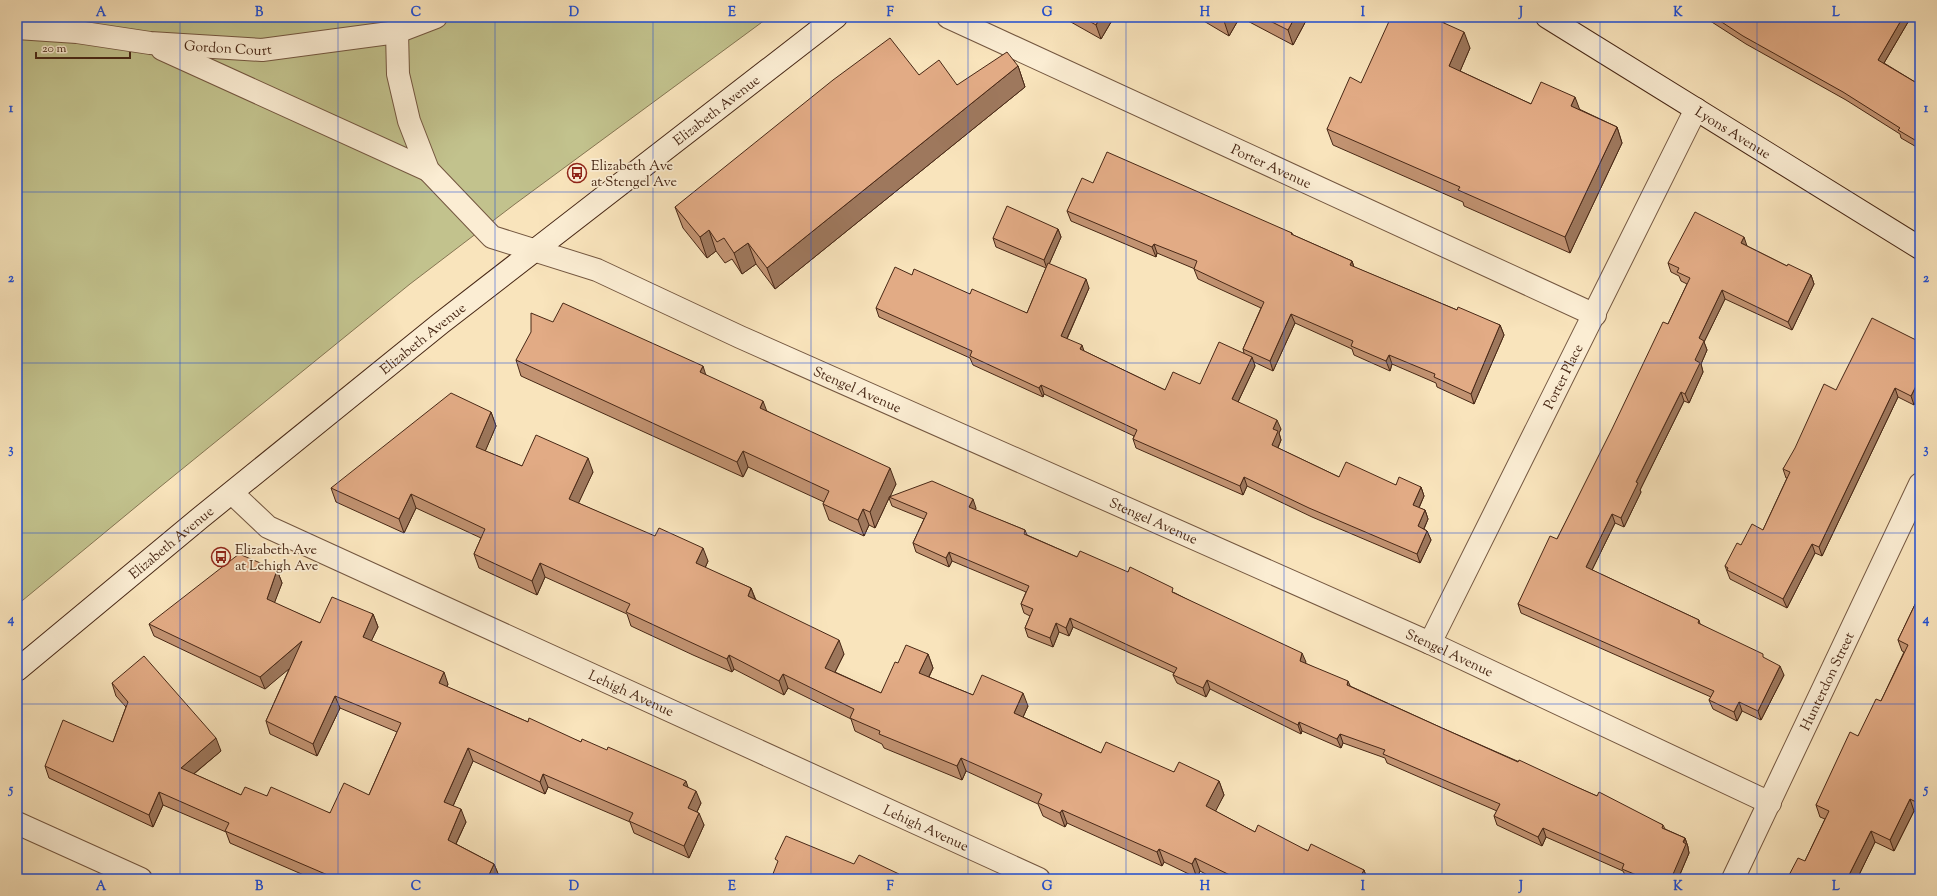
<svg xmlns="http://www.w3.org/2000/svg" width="1937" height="896" viewBox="0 0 1937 896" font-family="'Sorts Mill Goudy',serif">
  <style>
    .green { fill: #c2c28d; stroke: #857552 }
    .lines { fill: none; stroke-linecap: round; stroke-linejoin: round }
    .street-casing { stroke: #745740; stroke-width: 24 }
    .secondary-casing { stroke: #482816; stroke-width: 24 }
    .street { stroke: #fbedd3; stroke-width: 22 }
    .secondary { stroke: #fbedd3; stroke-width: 22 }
    .wall { fill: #c29372; stroke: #482816 }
    .shaded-wall { fill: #9e785d; stroke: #482816 }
    .building { fill: #e2ab85; stroke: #482816 }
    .grid { fill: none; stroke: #1d4ed8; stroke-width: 1; stroke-opacity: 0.55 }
    .labels { text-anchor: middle; stroke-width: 3.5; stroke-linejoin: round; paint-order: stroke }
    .street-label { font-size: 14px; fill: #482816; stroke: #fbedd3 }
    .poi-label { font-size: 14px; fill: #482816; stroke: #fbedd3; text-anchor: start }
    .neatline { fill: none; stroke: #1d4ed8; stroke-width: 1.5 }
    .grid-label { font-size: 13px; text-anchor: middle; font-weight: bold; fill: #1d4ed8 }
  </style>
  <rect width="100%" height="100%" fill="#f9e4bc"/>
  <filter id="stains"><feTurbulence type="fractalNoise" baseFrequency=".005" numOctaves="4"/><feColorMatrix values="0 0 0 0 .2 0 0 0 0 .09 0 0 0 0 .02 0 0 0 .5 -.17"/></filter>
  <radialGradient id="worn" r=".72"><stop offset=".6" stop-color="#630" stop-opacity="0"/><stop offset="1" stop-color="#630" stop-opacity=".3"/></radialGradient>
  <path class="green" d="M17 17H769L515 204 410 284 160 487 17 605Z"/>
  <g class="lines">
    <defs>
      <g id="street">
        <path id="s1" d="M948 17 1595 315"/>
        <path id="s2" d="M17 28 77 32 150 43 262 50 397 32 436 17"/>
        <path id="s3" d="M397 32 398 74 409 121 428 170 492 237 597 270 740 337 1430 643 1770 803"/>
        <path d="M162 49 428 170"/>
        <path id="s4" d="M232 493 268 527 1039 879"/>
        <path id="s5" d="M1430 643 1696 109"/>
        <path d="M17 823 141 879"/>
        <path id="s6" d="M1733 879 1920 484"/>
      </g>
      <g id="secondary">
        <path id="s7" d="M1547 17 1920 248"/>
        <path id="s8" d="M17 670 200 518 441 323 836 17"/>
      </g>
    </defs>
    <use href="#street" class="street-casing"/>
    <use href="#secondary" class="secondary-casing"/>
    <use href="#street" class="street"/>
    <use href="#secondary" class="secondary"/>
  </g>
  <path class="wall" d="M1062 17H1114L1101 39Z
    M1197 17H1308L1293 45 1240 17 1229 36Z
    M1704 17H1911L1884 63 1920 85V149L1901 138 1900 134 1846 100 1746 44Z
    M1444 22V23L1470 48 1460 71 1531 104 1579 109 1617 127 1622 143 1570 253 1464 206 1463 202 1333 145 1327 129 1361 83Z
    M1018 66 1025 87 775 289 756 264 742 274 732 259 725 263 716 251 707 258 683 228 675 207 919 75 957 85Z
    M1093 183 1292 233 1293 235 1352 261 1354 267 1457 310 1500 325 1504 335 1474 404 1437 387 1436 383 1392 364 1390 371 1354 355 1352 349 1295 323 1273 371 1254 362 1255 366 1238 402 1281 429 1279 433 1281 440 1278 448 1339 477 1396 485 1421 487 1424 496 1419 508 1425 510 1428 519 1424 529 1427 531 1431 540 1420 563 1312 517 1247 486 1243 495 1136 448 1133 439 1134 436 1044 394 1043 397 973 365 970 358 879 317 876 308 912 275 1027 313 1046 268 996 247 993 238 1058 229 1061 237 1049 264 1089 288 1067 339 1084 351 1165 390 1200 384 1244 353 1243 349 1261 308 1198 279 1194 269H1195L1157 253 1156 257 1071 221 1067 211Z
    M1747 246 1787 266 1811 275 1814 284 1792 330 1725 299 1704 342 1707 350 1701 364 1703 372 1689 403 1684 401 1640 490 1641 492 1624 527 1615 523 1592 570 1699 620 1700 624 1765 659 1784 675 1761 720 1742 711 1737 721 1713 709 1709 700 1711 697 1521 613 1518 604 1557 539 1668 324 1687 284 1681 281 1679 276 1671 272 1668 263Z
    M553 322 706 375 767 411 896 484 890 496 976 508 975 510 1025 530 1027 535 1077 557 1175 593 1306 662 1305 663 1350 686 1442 728 1663 825 1665 829 1685 838 1688 847V848L1689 853 1678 879H1629L1626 877 1623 871 1546 837 1542 846 1497 825 1494 816 1497 811 1387 763 1385 758 1343 743 1341 748 1302 731 1301 734 1210 689 1206 697 1177 683 1173 675 1174 673 1073 627 1069 636 1059 632 1053 647 1028 637 1025 628 1030 616 1024 613 1021 604 1026 592 952 561 949 567 916 552 913 543 924 519 892 506 889 498 875 528 869 525 864 536 829 520 823 504 824 502 748 467 743 477 521 376 516 360Z
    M1920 342V393L1914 405 1898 397 1822 556 1815 553 1787 608 1730 579 1725 566 1741 545 1763 530 1787 478H1786L1783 469 1836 390Z
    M491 412 496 426 485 451 522 466 593 472 578 503 708 561 705 568 751 588 756 600 844 654 835 672 881 693 898 663 928 654 933 668 929 677 973 695 1028 706 1023 717 1101 753 1174 772 1219 781 1224 795 1215 811 1255 832 1364 870 1367 879H1215L1200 871 1197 878 1164 862 1162 866 1067 823 1065 827 1043 816 1038 804 966 771 962 780 884 748 882 744 855 731 851 719 788 688 784 695 734 669 732 672 693 655 631 626 627 614 545 577 537 595 479 568 474 554 481 538 416 508 404 533 336 502 331 488Z
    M277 570 282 583 274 603 320 623 373 614 378 627 371 641 448 684 447 687 528 722 581 742 688 787 701 803 697 812 704 825 689 858 634 833 630 822 548 787 545 794 473 761 453 806 466 822 456 844 494 864 499 876 497 879H313L230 843 226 832 163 805 153 827 49 778 45 766 113 742 126 707 116 696 112 683 221 751 194 774 241 795 267 796 330 813 369 795 397 732 340 708 317 756 270 734 266 721 290 667 265 689 154 636 149 624Z
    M1920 594V814L1914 811 1894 851 1875 842 1857 879H1787L1805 861 1825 819 1820 817 1816 805 1858 736 1881 701 1904 652 1902 651 1898 640Z"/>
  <path class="shaded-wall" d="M1100 17H1114L1101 39 1096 25Z
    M1226 17H1240L1229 36 1224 21Z
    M1295 17H1308L1293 45 1288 30Z
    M1436 17H1442L1444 22 1441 35 1435 19Z
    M1903 17H1911L1881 68 1878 60Z
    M1464 32 1470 48 1455 83 1449 66Z
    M1018 66 1025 87 775 289 767 268Z
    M1575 97 1581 113 1571 106Z
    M1617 127 1622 143 1570 253 1565 237Z
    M1058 229 1061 237 1047 269 1044 260Z
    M709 230 716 251 707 258 700 237Z
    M1744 237 1747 246 1741 243Z
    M748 243 756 264 742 274 734 253Z
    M1154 244 1157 253 1156 257 1152 247Z
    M1352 261 1355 271 1350 265Z
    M1811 275 1814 284 1792 330 1788 322Z
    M1086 279 1089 288 1064 345 1061 336Z
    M1722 290 1725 299 1704 342 1707 350 1701 364 1703 372 1689 403 1685 394 1695 360 1699 338Z
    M1291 314 1295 323 1273 371 1270 361Z
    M1500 325 1504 335 1474 404 1471 394Z
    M1082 345 1085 354 1080 349Z
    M1389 355 1392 364 1390 371 1386 361Z
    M1252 357 1255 366 1235 408 1232 399Z
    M703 366 708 382 700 372Z
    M1920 378V393L1914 405 1911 396Z
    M1041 385 1044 394 1043 397 1039 388Z
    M1895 388 1898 397 1822 556 1819 547Z
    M1681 392 1684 401 1640 490 1641 492 1624 527 1621 518 1636 482Z
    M763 401 769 417 760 408Z
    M491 412 496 426 481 461 476 447Z
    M1277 420 1281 429 1279 433 1281 440 1275 454 1272 445 1273 429Z
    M743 451 748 467 743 477 737 462Z
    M588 458 593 472 574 513 569 499Z
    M890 468 896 484 890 497H889V498L875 528 870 512Z
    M1244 477 1247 486 1243 495 1240 486Z
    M1421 487 1424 496 1416 514 1413 505Z
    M411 494 416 508 404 533 399 519Z
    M973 499 976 508 972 516 969 507Z
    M863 509 869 525 864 536 858 520Z
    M1425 510 1428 519 1421 535 1418 526Z
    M1612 514 1615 523 1589 576 1586 567Z
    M1427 531 1431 540 1420 563 1417 554Z
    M1812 544 1815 553 1787 608 1783 599Z
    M703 548 708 561 701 577 696 563Z
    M949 552 952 561 949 567 946 558Z
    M540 563 545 577 537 595 532 581Z
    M277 570 282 583 271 612 267 599Z
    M751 588 756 602 748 596Z
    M373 614 378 627 367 650 363 637Z
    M1070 618 1073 627 1069 636 1066 628Z
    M1056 623 1059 632 1053 647 1050 638Z
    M839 640 844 654 830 682 825 668Z
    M302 641 307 654 265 689 260 677Z
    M1302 653 1306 662 1303 669 1300 661Z
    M928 654 933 668 924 686 919 673Z
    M729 655 734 669 732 672 727 659Z
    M1780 666 1784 675 1761 720 1758 711Z
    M444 672 448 684 443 695 439 683Z
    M783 674 788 688 784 695 779 681Z
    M1207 680 1210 689 1206 697 1203 688Z
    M1348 681 1352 690 1347 685Z
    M1023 693 1028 706 1019 726 1014 713Z
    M335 696 340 708 317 756 313 744Z
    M1739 702 1742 711 1737 721 1734 712Z
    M1299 722 1302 731 1301 734 1298 725Z
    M1340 734 1343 743 1341 748 1337 739Z
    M216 738 221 751 185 781 181 768Z
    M468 748 473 761 449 815 444 802Z
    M961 758 966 771 962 780 957 766Z
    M543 774 548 787 545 794 540 782Z
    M686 781 690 793 683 785Z
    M1219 781 1224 795 1211 820 1206 806Z
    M696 791 701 803 693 820 688 808Z
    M159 792 163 805 153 827 149 815Z
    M1910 799 1914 811 1894 851 1890 840Z
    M461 809 466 822 452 852 448 840Z
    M1062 810 1067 823 1065 827 1060 813Z
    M699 813 704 825 689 858 684 846Z
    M1543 828 1546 837 1542 846 1538 837Z
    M1871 831 1875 842 1857 879H1847Z
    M1685 838 1688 847V848L1689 853 1678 879H1671Z
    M1159 849 1164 862 1162 866 1157 852Z
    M1195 858 1200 871 1197 878 1192 864Z
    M494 864 499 876 497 879H487Z
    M1364 870 1367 879H1359Z
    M899 874 901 879H896Z"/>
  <path class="building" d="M1082 17H1100L1096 25Z
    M1216 17H1226L1224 21Z
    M1262 17H1295L1288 30Z
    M1391 17H1436L1435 19 1464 32 1449 66 1531 104 1541 82 1575 97 1571 106 1617 127 1565 237 1458 190 1460 187 1327 129 1350 77 1361 83Z
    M1714 17H1903L1878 60 1920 85V143L1898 130 1900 128 1843 92 1743 36Z
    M890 38 919 75 939 60 957 85 1007 52 1018 66 767 268 748 243 734 253 724 238 717 242 709 230 700 237 675 207 833 80Z
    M1107 152 1292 233 1291 234 1352 261 1350 265 1457 310 1458 307 1500 325 1471 394 1434 377 1435 374 1389 355 1386 361 1351 346 1353 341 1291 314 1270 361 1243 349 1264 302 1194 269 1197 261 1154 244 1152 247 1067 211 1082 178 1093 183Z
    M1007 206 1058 229 1044 260 993 238Z
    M1695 212 1744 237 1741 243 1787 266 1788 264 1811 275 1788 322 1722 290 1699 338 1704 341 1695 360 1700 363 1685 394 1681 392 1636 482 1638 483 1621 518 1612 514 1586 567 1699 620 1698 623 1763 654V657L1780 666 1758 711 1739 702 1734 712 1709 700 1714 691 1518 604 1550 536 1557 539 1612 429 1663 322 1668 324 1690 278 1677 272 1679 268 1668 263Z
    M1048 263 1086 279 1061 336 1082 345 1080 349 1165 390 1173 372 1200 384 1219 342 1252 357 1232 399 1277 420 1273 429 1278 431 1272 445 1339 477 1346 462 1396 485 1399 477 1421 487 1413 505 1425 510 1418 526 1427 531 1417 554 1309 508 1244 477 1240 486 1133 439 1137 430 1041 385 1039 388 970 356 972 351 876 308 895 267 912 275 914 269 970 294 972 289 1027 313Z
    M563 303 703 366 700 372 763 401 760 408 890 468 870 512 863 509 858 520 823 504 829 491 743 451 737 462 516 360 531 332V313L553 322Z
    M1872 318 1920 342V378L1911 396 1895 388 1819 547 1812 544 1783 599 1727 570 1728 568 1725 566 1737 543 1741 545 1752 524 1763 530 1790 472 1783 469 1795 448 1824 384 1836 390Z
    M451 393 491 412 476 447 522 466 536 435 588 458 569 499 655 536 659 528 703 548 696 563 751 588 748 596 839 640 825 668 881 693 895 662 898 663 906 645 928 654 919 673 973 695 982 675 1023 693 1014 713 1101 753 1106 742 1174 772 1179 762 1219 781 1206 806 1255 832 1258 825 1308 851 1311 844 1364 870 1359 879H1238L1195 858 1192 864 1159 849 1157 852 1062 810 1060 813 1038 803 1042 794 961 758 957 766 879 734 880 731 850 718 854 709 783 674 779 681 729 655 727 659 688 641 626 612 630 604 540 563 532 581 474 554 485 529 411 494 399 519 331 488Z
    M932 481 973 499 969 507 1025 530 1024 534 1077 557 1080 551 1128 572 1130 567 1173 588 1172 592 1302 653 1300 661 1348 681 1347 685 1442 728 1518 762 1519 760 1579 788 1597 796 1599 792 1663 825 1662 828 1685 838 1683 842 1686 844 1671 879H1646L1622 869 1624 864 1543 828 1538 837 1494 816 1500 804 1383 754 1385 750 1340 734 1337 739 1299 722 1298 725 1207 680 1203 688 1173 675 1177 668 1070 618 1066 628 1056 623 1050 638 1025 628 1033 609 1021 604 1029 586 949 552 946 558 913 543 927 513 889 497Z
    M239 554 277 570 267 599 320 623 332 597 373 614 363 637 444 672 439 683 528 722 529 718 581 742 582 739 607 750 608 747 686 781 683 785 696 791 688 808 699 813 684 846 629 821 633 813 543 774 540 782 468 748 444 802 461 809 448 840 494 864 487 879H328L330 876 225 831 229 823 159 792 149 815 45 766 63 720 113 742 128 702 112 683 144 656 216 738 181 768 241 795 245 787 267 796 271 787 330 813 344 783 369 795 401 723 335 696 313 744 266 721 302 641 260 677 149 624Z
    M1920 594V804L1910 799 1890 840 1871 831 1847 879H1787L1798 858 1805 861 1829 811 1816 805 1850 732 1858 736 1876 699 1881 701 1908 645 1898 640Z
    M786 836 854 864 859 855 899 874 896 879H771L778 861 775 859Z
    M17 874 29 879H17Z"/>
  <path class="grid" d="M180 17V879M338 17V879M495 17V879M653 17V879M811 17V879M968 17V879M1126 17V879M1284 17V879M1442 17V879M1600 17V879M1757 17V879M17 192H1920M17 363H1920M17 533H1920M17 704H1920"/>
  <defs>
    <symbol id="bus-ring" viewBox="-11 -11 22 22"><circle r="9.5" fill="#fbedd3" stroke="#8f2418" stroke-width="1.5"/><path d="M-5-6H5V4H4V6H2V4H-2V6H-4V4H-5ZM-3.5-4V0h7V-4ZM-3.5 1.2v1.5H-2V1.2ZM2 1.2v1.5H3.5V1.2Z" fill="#8f2418"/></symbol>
  </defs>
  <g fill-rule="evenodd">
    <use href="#bus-ring" x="566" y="162" width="22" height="22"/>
    <use href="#bus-ring" x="210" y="546" width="22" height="22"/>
  </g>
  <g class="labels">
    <g class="street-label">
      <text dy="5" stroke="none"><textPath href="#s2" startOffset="212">Gordon Court</textPath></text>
      <text dy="5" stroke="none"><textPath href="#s8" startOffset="896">Elizabeth Avenue</textPath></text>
      <text dy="5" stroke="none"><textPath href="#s7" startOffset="219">Lyons Avenue</textPath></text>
      <text dy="5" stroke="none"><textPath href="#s1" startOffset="356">Porter Avenue</textPath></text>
      <text dy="5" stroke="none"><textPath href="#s8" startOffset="524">Elizabeth Avenue</textPath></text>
      <text dy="5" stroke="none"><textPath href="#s5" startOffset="298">Porter Place</textPath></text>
      <text dy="5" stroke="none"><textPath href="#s3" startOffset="632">Stengel Avenue</textPath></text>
      <text dy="5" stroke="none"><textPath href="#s3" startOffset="956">Stengel Avenue</textPath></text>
      <text dy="5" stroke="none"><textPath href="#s8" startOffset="200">Elizabeth Avenue</textPath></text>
      <text dy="5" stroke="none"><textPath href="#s3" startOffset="1280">Stengel Avenue</textPath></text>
      <text dy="5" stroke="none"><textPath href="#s6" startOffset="219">Hunterdon Street</textPath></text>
      <text dy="5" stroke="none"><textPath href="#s4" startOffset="449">Lehigh Avenue</textPath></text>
      <text dy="5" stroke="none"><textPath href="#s4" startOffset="773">Lehigh Avenue</textPath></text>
    </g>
    <g class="poi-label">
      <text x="591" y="170">Elizabeth Ave<tspan x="591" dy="16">at Stengel Ave</tspan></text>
      <text x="235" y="554">Elizabeth Ave<tspan x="235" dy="16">at Lehigh Ave</tspan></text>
    </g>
  </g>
  <rect width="1937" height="896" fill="none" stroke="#f9e4bc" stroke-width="44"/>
  <path d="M36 52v6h94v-6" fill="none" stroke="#482816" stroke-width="2"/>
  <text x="42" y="52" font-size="12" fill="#482816" stroke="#fbedd3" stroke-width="3" paint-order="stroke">20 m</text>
  <rect x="22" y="22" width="1893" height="852" class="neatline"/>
  <g class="grid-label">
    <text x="101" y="16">A</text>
    <text x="259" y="16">B</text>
    <text x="416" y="16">C</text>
    <text x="574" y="16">D</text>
    <text x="732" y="16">E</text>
    <text x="890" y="16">F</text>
    <text x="1047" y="16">G</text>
    <text x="1205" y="16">H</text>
    <text x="1363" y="16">I</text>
    <text x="1521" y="16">J</text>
    <text x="1678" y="16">K</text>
    <text x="1836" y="16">L</text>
    <text x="11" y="112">1</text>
    <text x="1926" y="112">1</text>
    <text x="11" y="282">2</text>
    <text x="1926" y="282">2</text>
    <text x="11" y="453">3</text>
    <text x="1926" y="453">3</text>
    <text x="11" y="623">4</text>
    <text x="1926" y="623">4</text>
    <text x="11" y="793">5</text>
    <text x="1926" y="793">5</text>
    <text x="101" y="890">A</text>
    <text x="259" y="890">B</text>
    <text x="416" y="890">C</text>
    <text x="574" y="890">D</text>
    <text x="732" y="890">E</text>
    <text x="890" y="890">F</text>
    <text x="1047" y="890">G</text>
    <text x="1205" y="890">H</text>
    <text x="1363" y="890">I</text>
    <text x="1521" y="890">J</text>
    <text x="1678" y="890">K</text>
    <text x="1836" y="890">L</text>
  </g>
  <rect width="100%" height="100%" filter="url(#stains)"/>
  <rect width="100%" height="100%" fill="url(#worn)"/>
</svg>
